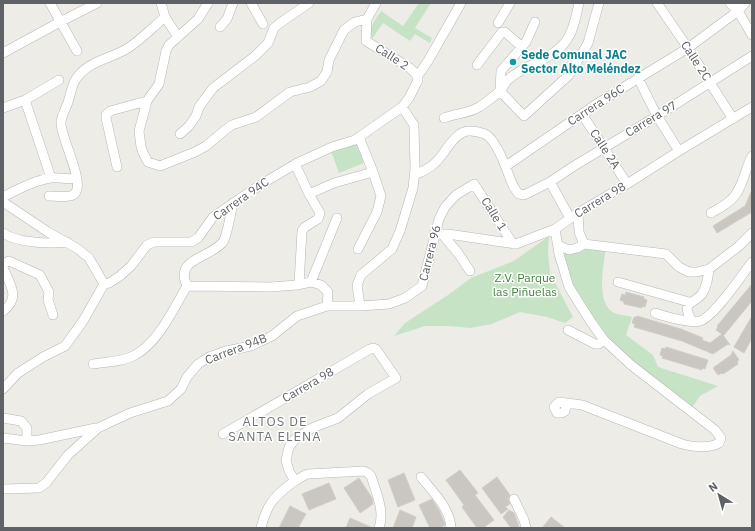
<svg xmlns="http://www.w3.org/2000/svg" width="755" height="531" viewBox="0 0 755 531" font-family="'IBM Plex Sans',sans-serif">
  <style>
    .green { fill: #c7e3c6 }
    .building { fill: #cac7c3; stroke: #d2cdc5 }
    .lines { fill: none; stroke-linecap: round; stroke-linejoin: round }
    .minor-casing { stroke: #b3b6b9; stroke-width: 10 }
    .minor { stroke: #fff; stroke-width: 9 }
    .culture-dot { fill: #0f9aa8; stroke: #fff; stroke-width: 1.5 }
    .labels { text-anchor: middle; stroke-width: 3; stroke-linejoin: round; paint-order: stroke }
    .culture-label { font-size: 12px; font-weight: bold; fill: #0d838f; stroke: #fff; text-anchor: start }
    .street-label { font-size: 12px; fill: #5e6165; stroke: #fff }
    .park-label { font-size: 12px; fill: #418240; stroke: #fff }
    .neighbourhood-label { font-size: 13px; letter-spacing: 1px; fill: #6f7377; stroke: #fff }
  </style>
  <rect width="100%" height="100%" fill="#eeece6"/>
  <path class="green" d="M419 3H431L415 28 432 38 430 43 415 34 410 41 383 23 372 39C368 28 375 20 381 11L403 26Z
    M359 142 364 163 339 173 331 151Z
    M549 236 548 251 550 273 573 317 565 323 547 317 520 312 492 324 470 328 449 326H425L394 336 405 323 448 295 471 278 514 261Z
    M559 246 577 249 606 247C604 264 596 298 611 311 615 315 626 315 632 317L626 335 653 355 658 367 718 386 700 396 691 409 607 341 570 287Z"/>
  <path class="building" d="M752 190V212L717 233 713 226 745 206Z
    M752 284V301L724 335H723L730 345 728 344 713 354 682 341 634 327 635 324 632 323 634 317H637V316L681 329 703 338 702 340 710 343 722 334 716 330 718 327 717 326Z
    M626 292 644 297V299L647 300 645 307 642 306V308L624 304V302L620 300 622 294 625 295Z
    M752 316V338L744 353 734 347Z
    M666 347 708 360 705 369 702 368V370L662 358 663 356 660 355 662 348 665 349Z
    M733 351 739 360 737 362 738 364 723 374 722 373 718 375 713 368 731 355Z
    M460 470 478 493 475 495 494 520 483 528H477L462 507 464 505 446 480Z
    M404 473 415 500 398 507 388 480Z
    M497 477 510 495 508 499 510 504 505 507 508 509 501 514 482 488Z
    M359 478 372 498 373 504 360 513 344 488Z
    M329 483 336 499 309 510 302 494Z
    M432 499 439 510 444 522 445 525 439 528H430L419 505Z
    M290 506 306 514 298 528H279Z
    M400 510 416 517 412 528H393Z
    M509 510 514 513 519 526 518 528H511L503 517Z
    M551 517 565 528H542Z
    M350 518 373 528H346Z"/>
  <g class="lines">
    <defs>
      <path id="minor" d="M50 3 77 51
        M161 3 165 17 178 37
        M208 3 198 19 169 45 166 51 159 84 147 101 139 131 141 147 144 155 148 162 160 166 195 152 206 146 225 130 232 125 256 117 290 92 310 87 321 81 327 72 329 60 344 30 355 22 367 19 376 3
        M251 3 263 24
        M657 3 688 48 733 119
        M730 3 738 11 752 35
        M498 23 510 3
        M220 27 227 19 233 3
        M3 53 60 22 97 3
        M477 65 502 32H505L522 47
        M417 77 428 61 461 3
        M638 78 657 116 679 151
        M500 90 501 71 526 42 535 22
        M500 91 524 116 569 75 588 43 599 3
        M25 100 51 178
        M3 108 25 100 59 80
        M582 114 627 184
        M444 118C456 113 468 114 479 107 483 105 498 93 501 90 504 86 506 81 510 78 527 64 553 59 566 41 574 31 576 15 579 3
        M180 134 189 126 196 116 199 107 213 88 255 56 268 43 274 28 280 23 309 3
        M295 164 309 194 320 213 318 219 305 227 302 231 299 284
        M506 166 598 103 688 48 738 11 745 3
        M117 167 106 118V115L110 111 147 101
        M414 175C422 172 429 169 435 163 445 154 455 130 470 131 475 131 480 132 485 134 495 139 504 162 508 173 511 181 513 188 519 194L524 195 550 182 574 166 657 116 752 56
        M550 182 570 218
        M309 194 334 183 373 172
        M49 196C55 196 67 198 73 195 88 187 60 137 61 122 62 114 67 107 69 99 71 92 72 85 76 79 87 61 111 59 128 48 141 40 153 27 165 17
        M3 197C16 190 36 180 51 178 60 177 68 180 77 178
        M3 202 48 232 78 249 89 258 104 284
        M578 213 579 232 584 244
        M711 213C718 209 726 205 732 199 743 188 745 169 752 156
        M555 229 559 254 569 287 591 322 604 340 631 365 715 430 721 438 719 443C708 449 694 447 682 444L582 405 559 402 554 407 557 413H562L565 411 566 406 563 402
        M3 233C17 243 50 244 67 242
        M434 234H448L516 244 555 229 578 213 627 184 679 151 752 107
        M442 234 458 253 470 271
        M558 245 569 250 577 248 584 244 666 254 679 267 689 272H697L709 269 739 246 752 233
        M358 249 377 212 381 196 373 172 359 137
        M3 264 9 261 40 275 49 292 48 300 53 315
        M3 268C10 284 21 298 3 311
        M311 282 337 218
        M618 282 689 302
        M187 286 270 287 297 285 311 282 321 285 328 292 327 306
        M187 286C174 258 209 259 223 242 227 236 231 212 233 203
        M360 306 357 285 361 275 392 249 400 231 413 188 415 169 414 125 402 107
        M655 313C663 316 692 324 700 321 714 317 742 275 752 262
        M692 321C680 301 693 305 702 294 707 286 708 278 709 269
        M568 330 595 344H599L604 340
        M93 364C106 362 123 362 135 355 158 343 174 308 187 286
        M3 389 18 373 43 357 65 346 83 321 104 284 109 283 120 276 131 266 147 245 154 242H191L198 238 213 217 260 185 297 163 332 147 355 140 402 107 409 98 418 80 416 74 410 68 366 41 367 19
        M3 418 21 421 27 428V441
        M223 434 370 349 373 348 376 349 396 378 368 394 338 418 312 428 295 439 289 447 286 460 289 471 295 481
        M3 438 27 441 39 440 96 428
        M421 477C433 492 450 508 451 528
        M3 489 39 488 46 483 68 455 98 428 130 413 168 401 181 389 187 377 198 364 209 357 226 351 251 346 272 336 297 316 327 306H360L389 304 405 298 422 286 439 219 445 207 456 195 474 184 513 244
        M514 499 524 520 526 528
        M261 528C266 506 274 496 292 483 297 480 302 476 308 474L364 471 368 473 371 476C376 492 385 511 379 528"/>
    </defs>
    <use href="#minor" class="minor-casing"/>
    <use href="#minor" class="minor"/>
  </g>
  <circle class="culture-dot" cx="513" cy="62" r="4"/>
  <g class="labels">
    <g class="culture-label">
      <text x="521" y="59">Sede Comunal JAC<tspan x="521" dy="14">Sector Alto Meléndez</tspan></text>
    </g>
    <g class="street-label">
      <text transform="translate(392 57) rotate(33)" y="4">Calle 2</text>
      <text transform="translate(696 61) rotate(57)" y="4">Calle 2C</text>
      <text transform="translate(596 105) rotate(-33)" y="4">Carrera 96C</text>
      <text transform="translate(651 119) rotate(-31)" y="4">Carrera 97</text>
      <text transform="translate(605 149) rotate(57)" y="4">Calle 2A</text>
      <text transform="translate(241 199) rotate(-35)" y="4">Carrera 94C</text>
      <text transform="translate(600 200) rotate(-31)" y="4">Carrera 98</text>
      <text transform="translate(494 214) rotate(58)" y="4">Calle 1</text>
      <text transform="translate(430 253) rotate(-76)" y="4">Carrera 96</text>
      <text transform="translate(236 349) rotate(-21)" y="4">Carrera 94B</text>
      <text transform="translate(308 385) rotate(-30)" y="4">Carrera 98</text>
    </g>
    <g class="park-label">
      <text x="525" y="282">Z.V. Parque<tspan x="525" dy="14">las Piñuelas</tspan></text>
    </g>
    <g class="neighbourhood-label">
      <text x="275" y="426">ALTOS DE<tspan x="275" dy="15">SANTA ELENA</tspan></text>
    </g>
  </g>
  <rect width="755" height="531" fill="none" stroke="#5e6165" stroke-width="8"/>
  <g transform="translate(719 495) rotate(323)" stroke="#ffffff" stroke-width="3" paint-order="stroke">
  <path d="M0-3L7 15L0 10L-7 15Z" fill="#5e6165"/>
  <text y="-6" font-size="11" font-weight="bold" text-anchor="middle" fill="#5e6165">N</text>
  </g>
</svg>
